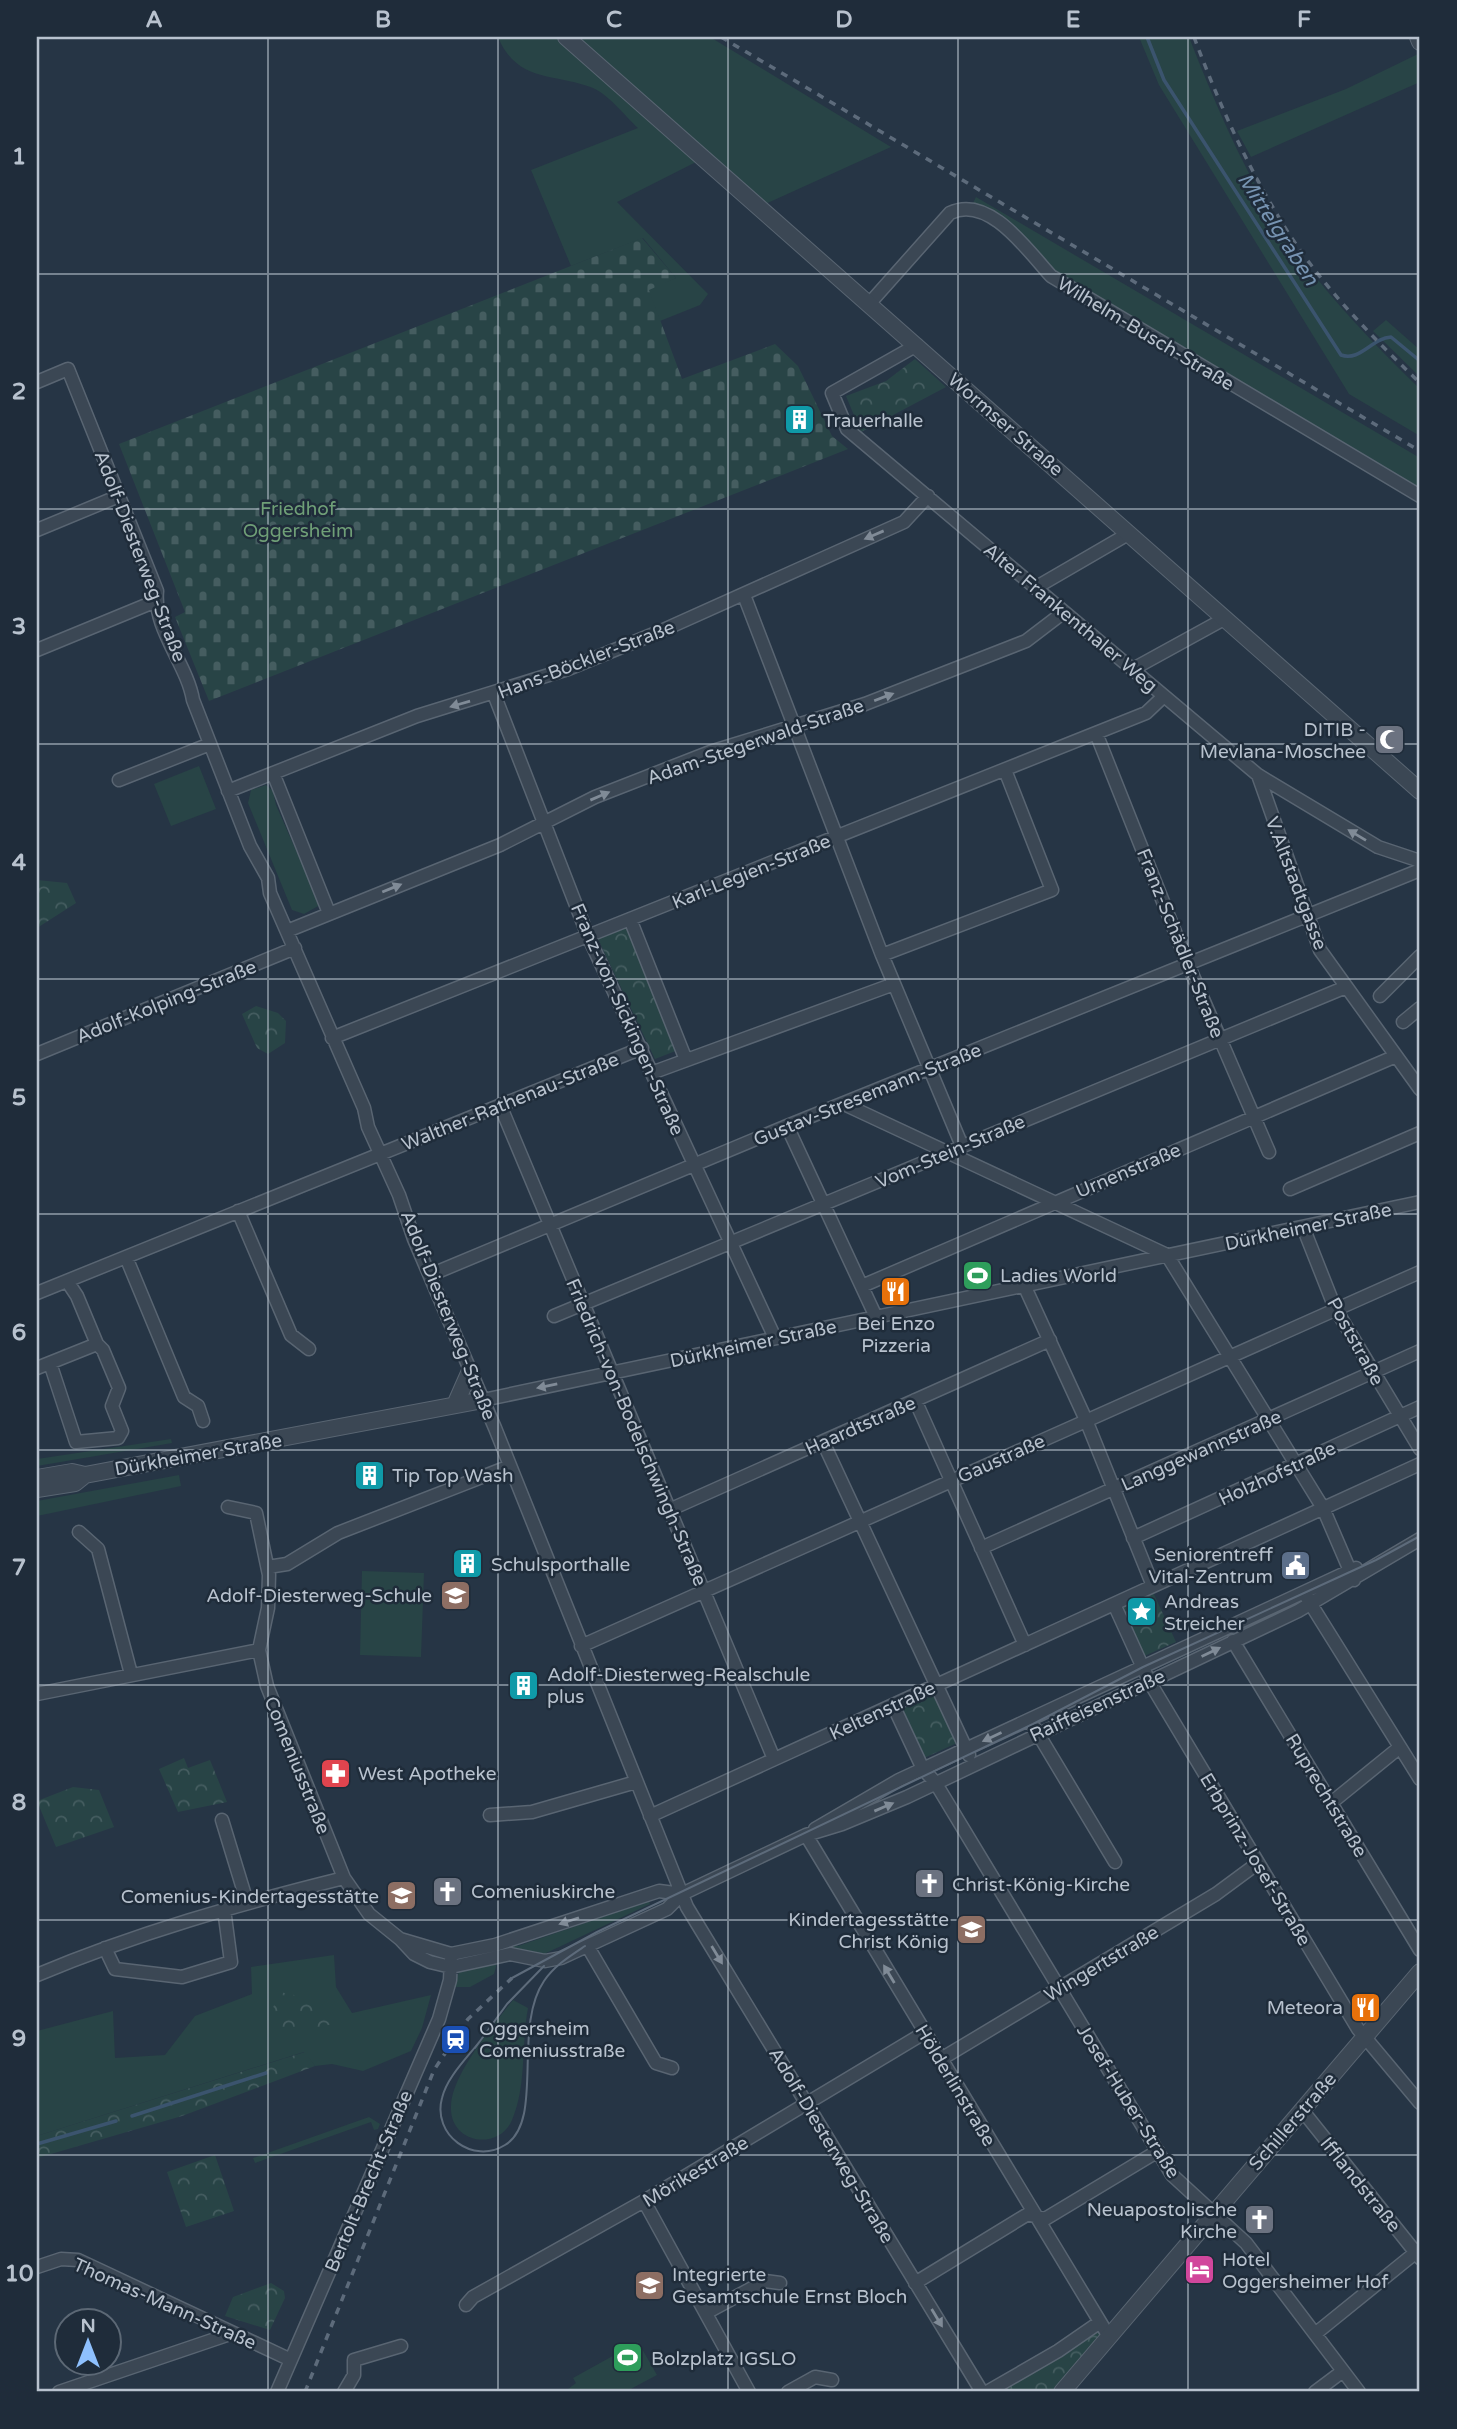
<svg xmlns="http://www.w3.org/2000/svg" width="1457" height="2429" viewBox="0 0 1457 2429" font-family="'Varela Round',sans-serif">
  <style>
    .grass { fill: #284446 }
    .forest { fill: url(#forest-crowns) }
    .cemetery { fill: url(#cemetery-stones) }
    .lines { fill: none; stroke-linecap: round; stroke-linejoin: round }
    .stream { stroke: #3b546e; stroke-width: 3.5 }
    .minor-casing { stroke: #596572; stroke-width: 15 }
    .tertiary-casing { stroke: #596572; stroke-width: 18 }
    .minor { stroke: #3b4754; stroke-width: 12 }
    .tertiary { stroke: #3b4754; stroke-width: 16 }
    .tram { stroke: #5d6b7b; stroke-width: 2 }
    .rail { stroke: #5d6b7b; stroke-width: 3.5; stroke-dasharray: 7 7; stroke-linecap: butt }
    .oneway { fill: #808b97 }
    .grid { fill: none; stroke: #b8c2ce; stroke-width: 2; stroke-opacity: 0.55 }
    .labels { text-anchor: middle; stroke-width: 5; stroke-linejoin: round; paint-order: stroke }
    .street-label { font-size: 19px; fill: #b8c2ce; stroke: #1f2c3a }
    .poi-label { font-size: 19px; fill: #b8c2ce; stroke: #1f2c3a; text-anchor: start }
    .park-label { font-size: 19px; fill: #6f9f77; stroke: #1f2c3a }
    .water-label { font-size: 21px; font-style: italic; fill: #7794b2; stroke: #1f2c3a }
    .neatline { fill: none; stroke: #b8c2ce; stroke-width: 2.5 }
    .grid-label { font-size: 23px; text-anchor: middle; font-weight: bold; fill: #b8c2ce }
  </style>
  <defs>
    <pattern id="forest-crowns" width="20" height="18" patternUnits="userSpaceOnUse" patternTransform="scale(1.75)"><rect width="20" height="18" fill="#284446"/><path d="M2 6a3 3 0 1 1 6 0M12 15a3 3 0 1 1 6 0" fill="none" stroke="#455d60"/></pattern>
    <pattern id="cemetery-stones" width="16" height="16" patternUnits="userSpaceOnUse" patternTransform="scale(1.75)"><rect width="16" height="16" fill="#284446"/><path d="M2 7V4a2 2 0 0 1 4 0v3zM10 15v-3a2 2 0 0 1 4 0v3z" fill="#455d60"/></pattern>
  </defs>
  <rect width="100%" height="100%" fill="#263545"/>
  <path class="grass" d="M498 37H710L891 147 752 210 698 161 617 202 708 294 700 305 660 321 648 289 676 278 643 238 571 266 531 170 638 128C625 116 609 95 593 88 554 73 517 83 498 37Z
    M1139 37H1189C1214 101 1241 165 1278 224 1316 285 1369 339 1420 389V436L1349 394 1159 85Z
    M1420 53V82L1251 157 1237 131 1346 89Z
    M976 197 1420 458V488L1056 271C1032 246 1006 213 973 203Z
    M1386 320 1420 350V377L1373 331Z
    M199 766 216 809 171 826 154 784Z
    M266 785 273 791 276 805 320 905 304 914 292 910 248 803 251 790Z
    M171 1439 172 1443 37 1466V1459Z
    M179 1475 181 1486 37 1516V1501Z
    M362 1571 424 1573 421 1657 360 1655Z
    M649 1901 650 1904 542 1955 501 1952 500 1949 512 1944 518 1946Z
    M334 1955 336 1987 352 2013 431 1995 422 2028 411 2051 363 2071 332 2064 315 2066 304 2052 37 2136V2031L113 2011 115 2058 165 2055 195 2016 252 1994 251 1967Z
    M497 1963 494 1974 470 1987H454L459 1972Z
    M513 2000 528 2008C521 2045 527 2085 512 2120 498 2152 449 2143 451 2106 452 2074 493 2026 513 2000Z
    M369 2117 380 2124 378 2129 374 2130 371 2122 255 2163 253 2158Z
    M638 2342 657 2375 625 2392H564L576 2383 573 2378Z"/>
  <path class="forest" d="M915 359 946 387 861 432 846 396 886 381Z
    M37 880 67 883 76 903 37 928Z
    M627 924 678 1050 655 1059 597 937Z
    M256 1006 278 1013 286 1021 285 1043 268 1054 257 1048 242 1014Z
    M1152 1590 1176 1642 1142 1657 1119 1605Z
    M935 1690 959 1742 922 1759 898 1706Z
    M184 1758 188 1768 210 1760 227 1802 178 1812 159 1769Z
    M73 1787 99 1790 114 1827 56 1847 37 1801Z
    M280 1992 331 2003 336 2023 278 2038 271 2012Z
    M305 2052 315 2066 182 2116 37 2158V2136Z
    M215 2155 234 2211 186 2227 167 2172Z
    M271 2283 284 2291 285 2298 270 2330 225 2316 233 2297Z
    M1099 2326 1104 2334 1058 2392H994Z"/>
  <path class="cemetery" d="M642 238 676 278 649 290 682 379 775 344 798 366 832 436 848 449 209 701 175 617 185 612 119 444Z"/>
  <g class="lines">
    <path class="stream" d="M1147 37 1164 80 1341 355C1360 362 1372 338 1391 337L1420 361
      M132 2116 266 2073
      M37 2144 116 2121"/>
    <defs>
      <path id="minor" d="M869 304 950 213C989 194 1028 251 1051 276L1420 496
        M917 345 832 393 847 429 1258 775 1378 847 1420 861
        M37 382 68 369 157 591C153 629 187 664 193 700L250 846 268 878 270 893 364 1108 368 1127 399 1195 414 1239 495 1428 687 1907 982 2392
        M37 530 119 496
        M1035 588 1128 534
        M744 595 882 955 962 1146
        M37 650 156 601
        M1133 669 1224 619
        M494 694 588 936 775 1338
        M1096 733 1187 962 1269 1152
        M273 773 329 913
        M1258 775 1320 950 1420 1089
        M119 780 210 744
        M228 791 417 716 568 669 661 631 904 522 928 496
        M630 919 686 1060
        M287 931 500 845 595 797 710 752 865 704 1026 641 1064 612
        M882 955 1052 890 1005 770
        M1380 996 1420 956
        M1403 1022 1420 1008
        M332 1038 1146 713 1164 696
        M37 1054 295 948
        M654 1072 894 984
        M844 1104 1167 1255 1323 1508 1354 1580
        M500 1105 774 1759
        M787 1126 876 1317
        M1290 1189 1420 1133
        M238 1211 291 1335 309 1349
        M1303 1227 1335 1308 1420 1449
        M126 1257 184 1397 198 1406 203 1421
        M430 1275 787 1126 1420 870
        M1024 1285 1086 1420 1153 1586
        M862 1286 1396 1056
        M37 1293 642 1048
        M554 1316 1346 987
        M50 1363 76 1442 118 1438 122 1431 112 1406 119 1388 103 1350 97 1344
        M37 1368 97 1344 77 1296 67 1281
        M483 1400 1420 1202
        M915 1400 1025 1645
        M823 1442 969 1755
        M228 1507 256 1513 269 1575 268 1608 259 1650 267 1686 344 1878 369 1914 400 1939 451 1954 495 1945 659 1891 682 1894
        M669 1510 1050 1340
        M79 1532 98 1549 131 1674
        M1133 1538 1420 1407
        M981 1548 1420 1351
        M268 1567 287 1564 338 1533 510 1466
        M1307 1598 1420 1779
        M1114 1604 1149 1681 1358 2029 1420 2103
        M1233 1641 1420 1950
        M581 1646 1420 1272
        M37 1694 259 1650
        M893 1705 923 1769 935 1782 1172 2175 1246 2243 1359 2392
        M1034 1727 1115 1862
        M1331 1803 1400 1747
        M490 1815 532 1812 636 1782
        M650 1816 1420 1464
        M222 1820 247 1902
        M815 1829 899 1780 1356 1568
        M806 1835 1108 2335
        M400 1939 414 1954 430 1962 451 1967 510 1954 545 1961 561 1958 667 1909 682 1894 806 1835 842 1824 907 1797 1298 1611 1420 1539
        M588 1947 656 2063 672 2068
        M105 1948 115 1969 182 1977 231 1962 224 1909
        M37 1975C137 1933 239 1904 344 1878
        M941 2059 1216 1894 1258 1863
        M1302 2110 1420 2258
        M644 2201 749 2392
        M37 2267 61 2259 78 2260 291 2360
        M915 2283 1028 2214 1045 2219 1158 2151
        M466 2305 473 2297 644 2201 924 2033
        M706 2313 765 2281 780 2283
        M1315 2334 1420 2249
        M59 2392 233 2333
        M277 2392 439 2019 450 1980 451 1959
        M344 2392 354 2375V2360L401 2346
        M788 2392 815 2377 832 2380
        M987 2392 1058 2351 1100 2322
        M1315 2392 1343 2371"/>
      <path id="tertiary" d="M566 37 1420 791
        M1418 37 1420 42
        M455 1405 470 1371
        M37 1478 72 1472 85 1475 483 1400
        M37 1489 75 1483 85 1475
        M1062 2392 1420 1972"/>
    </defs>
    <use href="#minor" class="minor-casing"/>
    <use href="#tertiary" class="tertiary-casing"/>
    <use href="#minor" class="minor"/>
    <use href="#tertiary" class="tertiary"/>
    <path class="tram" d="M512 1978 597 1932 1033 1724 1143 1667 1376 1560 1420 1536
      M480 2041C467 2058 447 2077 442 2098 432 2135 473 2165 505 2145 545 2121 512 2028 544 1981 554 1966 570 1956 585 1946
      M475 2048 507 2004 544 1966"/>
    <path class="rail" d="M721 37 1420 451
      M1194 37C1218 101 1245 162 1281 221 1317 281 1370 335 1420 383
      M305 2392 434 2070 468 2019 512 1978"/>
  </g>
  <defs><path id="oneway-solid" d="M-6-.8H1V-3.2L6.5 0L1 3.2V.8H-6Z" transform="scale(1.75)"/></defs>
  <g class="oneway">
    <use href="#oneway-solid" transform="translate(874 535) rotate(157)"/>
    <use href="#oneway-solid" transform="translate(884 697) rotate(-21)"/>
    <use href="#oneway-solid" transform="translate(460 704) rotate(164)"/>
    <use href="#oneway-solid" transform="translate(600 796) rotate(-23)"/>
    <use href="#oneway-solid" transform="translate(1357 835) rotate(-149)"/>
    <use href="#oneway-solid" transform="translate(392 888) rotate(-22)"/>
    <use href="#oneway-solid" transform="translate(547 1386) rotate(168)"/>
    <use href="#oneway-solid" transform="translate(1211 1652) rotate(-26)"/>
    <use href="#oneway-solid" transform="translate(992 1737) rotate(155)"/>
    <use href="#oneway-solid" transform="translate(884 1807) rotate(-23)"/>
    <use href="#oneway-solid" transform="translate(569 1921) rotate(162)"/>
    <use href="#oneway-solid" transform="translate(717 1955) rotate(59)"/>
    <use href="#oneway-solid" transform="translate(889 1974) rotate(-121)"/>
    <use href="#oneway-solid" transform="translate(937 2318) rotate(59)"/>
  </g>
  <path class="grid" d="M268 37V2392M498 37V2392M728 37V2392M958 37V2392M1188 37V2392M37 274H1420M37 509H1420M37 744H1420M37 979H1420M37 1214H1420M37 1450H1420M37 1685H1420M37 1920H1420M37 2155H1420"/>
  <defs>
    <symbol id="building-square" viewBox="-11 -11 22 22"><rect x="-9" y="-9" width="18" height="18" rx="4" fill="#0f9aa8" stroke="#1f2c3a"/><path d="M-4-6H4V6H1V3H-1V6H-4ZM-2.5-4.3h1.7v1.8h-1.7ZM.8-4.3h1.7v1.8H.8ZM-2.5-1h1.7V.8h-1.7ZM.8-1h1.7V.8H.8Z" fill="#fff"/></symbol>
    <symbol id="mosque-square" viewBox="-11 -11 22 22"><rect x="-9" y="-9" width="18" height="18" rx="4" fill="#6b7280" stroke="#1f2c3a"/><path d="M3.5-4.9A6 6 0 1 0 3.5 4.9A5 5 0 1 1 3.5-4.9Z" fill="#fff"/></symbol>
    <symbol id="stadium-square" viewBox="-11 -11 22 22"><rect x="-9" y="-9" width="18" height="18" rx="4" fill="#2e9e5b" stroke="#1f2c3a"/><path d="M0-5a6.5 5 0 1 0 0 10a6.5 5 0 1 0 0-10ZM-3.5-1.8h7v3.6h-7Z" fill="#fff"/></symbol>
    <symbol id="restaurant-square" viewBox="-11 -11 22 22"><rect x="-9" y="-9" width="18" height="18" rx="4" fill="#e8710a" stroke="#1f2c3a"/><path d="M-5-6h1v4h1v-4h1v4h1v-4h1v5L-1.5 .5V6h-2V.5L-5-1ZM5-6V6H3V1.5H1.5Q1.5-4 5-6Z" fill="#fff"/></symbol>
    <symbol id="civic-square" viewBox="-11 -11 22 22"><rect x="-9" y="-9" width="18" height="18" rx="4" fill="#5c6f8a" stroke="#1f2c3a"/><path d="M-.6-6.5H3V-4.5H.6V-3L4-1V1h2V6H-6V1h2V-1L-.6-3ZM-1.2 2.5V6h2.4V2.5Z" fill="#fff"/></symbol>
    <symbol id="school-square" viewBox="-11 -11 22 22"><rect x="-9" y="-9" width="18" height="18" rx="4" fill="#8d6e63" stroke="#1f2c3a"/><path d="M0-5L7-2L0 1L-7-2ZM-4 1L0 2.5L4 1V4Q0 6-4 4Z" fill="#fff"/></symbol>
    <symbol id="sight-square" viewBox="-11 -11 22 22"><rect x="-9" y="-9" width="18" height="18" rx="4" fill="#0f9aa8" stroke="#1f2c3a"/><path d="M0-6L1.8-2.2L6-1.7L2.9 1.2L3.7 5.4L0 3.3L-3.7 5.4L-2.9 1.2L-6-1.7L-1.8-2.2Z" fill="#fff"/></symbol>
    <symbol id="pharmacy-square" viewBox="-11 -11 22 22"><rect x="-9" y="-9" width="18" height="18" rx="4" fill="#e0444e" stroke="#1f2c3a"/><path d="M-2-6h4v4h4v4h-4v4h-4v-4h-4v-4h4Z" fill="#fff"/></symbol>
    <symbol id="church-square" viewBox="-11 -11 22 22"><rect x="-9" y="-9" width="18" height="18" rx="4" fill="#6b7280" stroke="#1f2c3a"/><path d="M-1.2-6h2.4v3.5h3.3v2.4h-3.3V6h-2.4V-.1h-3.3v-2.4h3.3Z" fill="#fff"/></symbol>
    <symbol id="station-square" viewBox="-11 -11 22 22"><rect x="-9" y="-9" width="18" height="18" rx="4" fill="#1a4fb4" stroke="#1f2c3a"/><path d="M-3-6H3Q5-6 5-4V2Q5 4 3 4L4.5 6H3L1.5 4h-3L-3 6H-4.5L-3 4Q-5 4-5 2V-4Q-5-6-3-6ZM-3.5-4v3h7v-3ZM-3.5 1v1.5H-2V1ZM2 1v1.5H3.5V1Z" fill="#fff"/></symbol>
    <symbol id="hotel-square" viewBox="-11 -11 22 22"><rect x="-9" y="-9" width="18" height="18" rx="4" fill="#d1479c" stroke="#1f2c3a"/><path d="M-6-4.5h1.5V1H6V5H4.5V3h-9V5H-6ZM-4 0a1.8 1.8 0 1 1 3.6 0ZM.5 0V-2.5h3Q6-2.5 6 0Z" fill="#fff"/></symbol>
  </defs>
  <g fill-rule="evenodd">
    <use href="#building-square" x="782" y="402" width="35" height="35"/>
    <use href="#mosque-square" x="1372" y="722" width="35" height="35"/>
    <use href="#stadium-square" x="960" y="1258" width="35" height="35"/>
    <use href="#restaurant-square" x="878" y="1274" width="35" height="35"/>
    <use href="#building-square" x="352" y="1458" width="35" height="35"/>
    <use href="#building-square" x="450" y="1546" width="35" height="35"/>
    <use href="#civic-square" x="1278" y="1548" width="35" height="35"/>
    <use href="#school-square" x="438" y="1578" width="35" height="35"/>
    <use href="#sight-square" x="1124" y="1594" width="35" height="35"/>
    <use href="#building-square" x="506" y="1668" width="35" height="35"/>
    <use href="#pharmacy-square" x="318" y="1756" width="35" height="35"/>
    <use href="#church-square" x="912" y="1866" width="35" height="35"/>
    <use href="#church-square" x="430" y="1874" width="35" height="35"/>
    <use href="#school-square" x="384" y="1878" width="35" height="35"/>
    <use href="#school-square" x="954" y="1912" width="35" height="35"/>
    <use href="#restaurant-square" x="1348" y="1990" width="35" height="35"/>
    <use href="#station-square" x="438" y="2022" width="35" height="35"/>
    <use href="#church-square" x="1242" y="2202" width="35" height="35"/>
    <use href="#hotel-square" x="1182" y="2252" width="35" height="35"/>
    <use href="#school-square" x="632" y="2268" width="35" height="35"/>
    <use href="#stadium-square" x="610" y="2340" width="35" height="35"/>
  </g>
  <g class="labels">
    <g class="street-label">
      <text transform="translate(1146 333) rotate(31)" y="7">Wilhelm-Busch-Straße</text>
      <text transform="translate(1006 424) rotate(41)" y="7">Wormser Straße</text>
      <text transform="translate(141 556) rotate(69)" y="7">Adolf-Diesterweg-Straße</text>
      <text transform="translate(1071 617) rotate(40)" y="7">Alter Frankenthaler Weg</text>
      <text transform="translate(586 659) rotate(-21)" y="7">Hans-Böckler-Straße</text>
      <text transform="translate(755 741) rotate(-19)" y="7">Adam-Stegerwald-Straße</text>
      <text transform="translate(751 871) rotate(-22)" y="7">Karl-Legien-Straße</text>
      <text transform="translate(1297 883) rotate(69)" y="7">V.Altstadtgasse</text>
      <text transform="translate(1181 943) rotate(68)" y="7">Franz-Schädler-Straße</text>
      <text transform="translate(166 1001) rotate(-22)" y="7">Adolf-Kolping-Straße</text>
      <text transform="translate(628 1019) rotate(66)" y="7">Franz-von-Sickingen-Straße</text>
      <text transform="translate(867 1094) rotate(-22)" y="7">Gustav-Stresemann-Straße</text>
      <text transform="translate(510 1101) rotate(-22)" y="7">Walther-Rathenau-Straße</text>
      <text transform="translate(950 1151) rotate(-23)" y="7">Vom-Stein-Straße</text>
      <text transform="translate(1128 1170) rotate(-23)" y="7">Urnenstraße</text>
      <text transform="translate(1308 1226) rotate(-12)" y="7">Dürkheimer Straße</text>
      <text transform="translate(449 1315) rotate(68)" y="7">Adolf-Diesterweg-Straße</text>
      <text transform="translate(1356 1341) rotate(61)" y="7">Poststraße</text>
      <text transform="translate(753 1343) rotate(-12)" y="7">Dürkheimer Straße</text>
      <text transform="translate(860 1425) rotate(-24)" y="7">Haardtstraße</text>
      <text transform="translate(637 1432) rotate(67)" y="7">Friedrich-von-Bodelschwingh-Straße</text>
      <text transform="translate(1201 1450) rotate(-24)" y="7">Langgewannstraße</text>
      <text transform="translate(198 1454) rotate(-10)" y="7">Dürkheimer Straße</text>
      <text transform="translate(1001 1458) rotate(-24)" y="7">Gaustraße</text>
      <text transform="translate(1277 1473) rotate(-25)" y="7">Holzhofstraße</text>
      <text transform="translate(1097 1705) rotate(-25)" y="7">Raiffeisenstraße</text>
      <text transform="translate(882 1710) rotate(-25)" y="7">Keltenstraße</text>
      <text transform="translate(298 1765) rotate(68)" y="7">Comeniusstraße</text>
      <text transform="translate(1327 1795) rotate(59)" y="7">Ruprechtstraße</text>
      <text transform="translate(1256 1859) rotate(59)" y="7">Erbprinz-Josef-Straße</text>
      <text transform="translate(1101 1963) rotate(-31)" y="7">Wingertstraße</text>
      <text transform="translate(956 2085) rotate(59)" y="7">Hölderlinstraße</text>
      <text transform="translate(1129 2101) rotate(58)" y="7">Josef-Huber-Straße</text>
      <text transform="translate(1292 2121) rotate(-49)" y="7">Schillerstraße</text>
      <text transform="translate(832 2145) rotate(59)" y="7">Adolf-Diesterweg-Straße</text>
      <text transform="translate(695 2171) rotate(-31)" y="7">Mörikestraße</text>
      <text transform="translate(368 2181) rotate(-67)" y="7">Bertolt-Brecht-Straße</text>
      <text transform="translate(1361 2184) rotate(51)" y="7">Ifflandstraße</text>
      <text transform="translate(165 2303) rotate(24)" y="7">Thomas-Mann-Straße</text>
    </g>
    <g class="poi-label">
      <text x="823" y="427">Trauerhalle</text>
      <text x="1366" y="736" text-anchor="end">DITIB -<tspan x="1366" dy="22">Mevlana-Moschee</tspan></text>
      <text x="1000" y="1282">Ladies World</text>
      <text x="896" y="1330" text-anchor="middle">Bei Enzo<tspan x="896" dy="22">Pizzeria</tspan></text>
      <text x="392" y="1482">Tip Top Wash</text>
      <text x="1273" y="1561" text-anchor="end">Seniorentreff<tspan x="1273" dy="22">Vital-Zentrum</tspan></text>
      <text x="491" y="1571">Schulsporthalle</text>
      <text x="432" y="1602" text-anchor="end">Adolf-Diesterweg-Schule</text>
      <text x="1164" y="1608">Andreas<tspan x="1164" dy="22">Streicher</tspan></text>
      <text x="547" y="1681">Adolf-Diesterweg-Realschule<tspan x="547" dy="22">plus</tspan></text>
      <text x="358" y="1780">West Apotheke</text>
      <text x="952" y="1891">Christ-König-Kirche</text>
      <text x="471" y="1898">Comeniuskirche</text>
      <text x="379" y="1903" text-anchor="end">Comenius-Kindertagesstätte</text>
      <text x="949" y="1926" text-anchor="end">Kindertagesstätte<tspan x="949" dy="22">Christ König</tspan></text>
      <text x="1343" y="2014" text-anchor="end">Meteora</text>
      <text x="479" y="2035">Oggersheim<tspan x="479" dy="22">Comeniusstraße</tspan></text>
      <text x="1237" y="2216" text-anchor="end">Neuapostolische<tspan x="1237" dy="22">Kirche</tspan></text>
      <text x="1222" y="2266">Hotel<tspan x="1222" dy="22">Oggersheimer Hof</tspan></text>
      <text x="672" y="2281">Integrierte<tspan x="672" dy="22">Gesamtschule Ernst Bloch</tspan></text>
      <text x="651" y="2365">Bolzplatz IGSLO</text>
    </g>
    <g class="park-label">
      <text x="298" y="515">Friedhof<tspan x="298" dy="22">Oggersheim</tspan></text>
    </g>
    <g class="water-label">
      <text transform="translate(1278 229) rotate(57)" y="7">Mittelgraben</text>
    </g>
  </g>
  <rect width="1457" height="2429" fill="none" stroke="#1f2c3a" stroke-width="77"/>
  <g transform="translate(88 2342)"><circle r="33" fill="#1f2c3a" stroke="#5c6875" stroke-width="2"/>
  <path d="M0-5L12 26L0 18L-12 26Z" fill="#8ec0fd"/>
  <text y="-10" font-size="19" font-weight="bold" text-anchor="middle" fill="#b8c2ce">N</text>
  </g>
  <rect x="38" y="38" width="1380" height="2352" class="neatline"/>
  <g class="grid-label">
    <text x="154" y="27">A</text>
    <text x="383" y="27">B</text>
    <text x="614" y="27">C</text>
    <text x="844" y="27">D</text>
    <text x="1073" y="27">E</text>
    <text x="1304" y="27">F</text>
    <text x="19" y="164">1</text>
    <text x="19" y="399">2</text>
    <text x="19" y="634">3</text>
    <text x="19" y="870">4</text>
    <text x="19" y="1105">5</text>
    <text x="19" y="1340">6</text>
    <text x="19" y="1575">7</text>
    <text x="19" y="1810">8</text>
    <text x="19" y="2046">9</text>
    <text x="19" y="2281">10</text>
  </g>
</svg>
